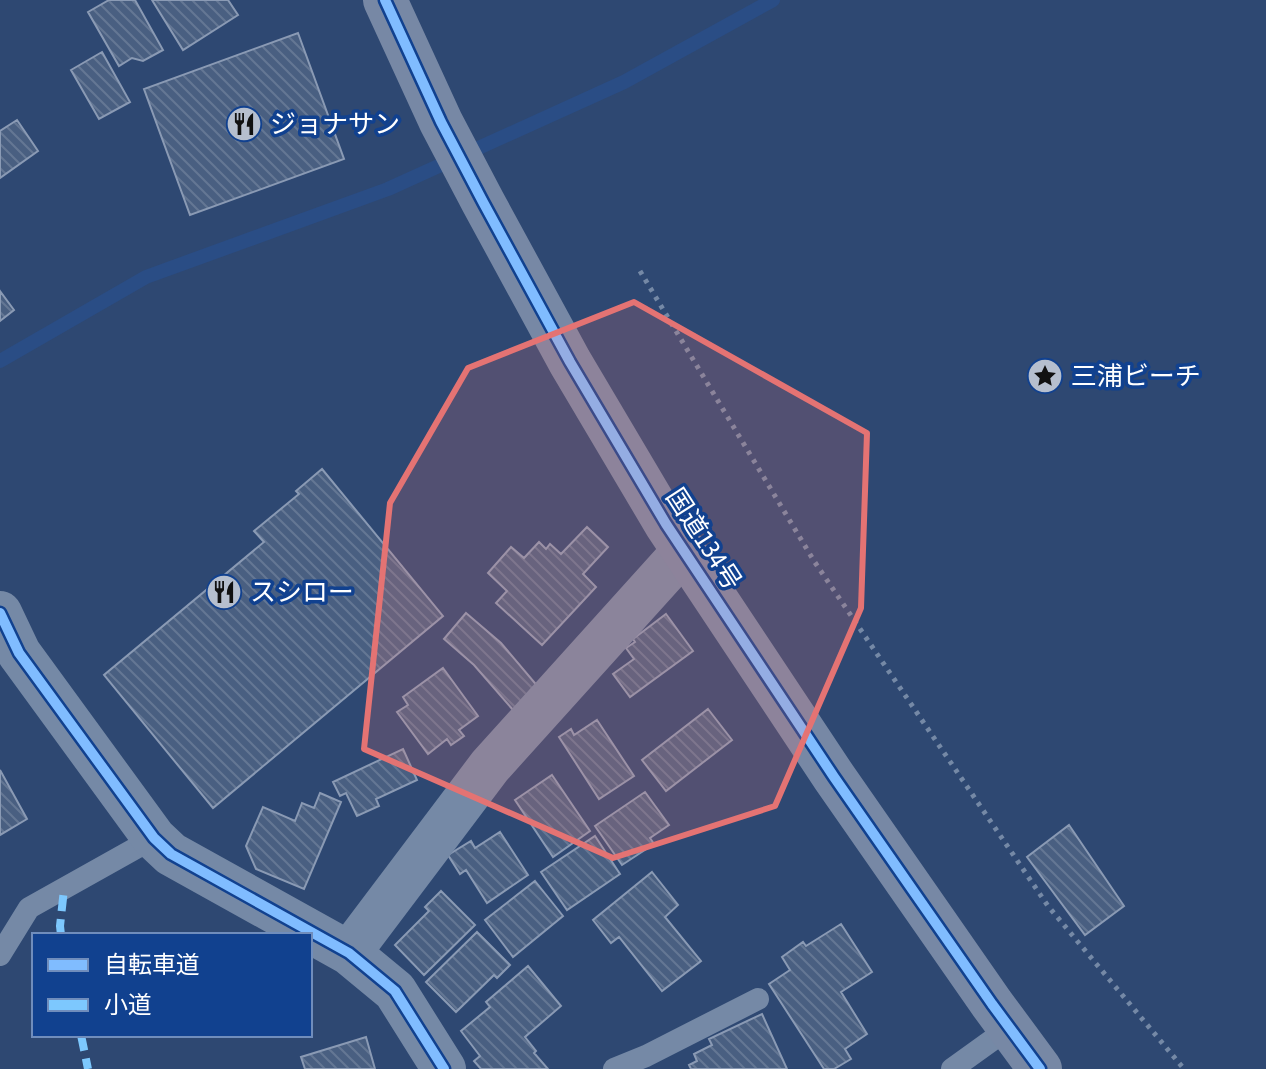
<svg xmlns="http://www.w3.org/2000/svg" width="1266" height="1069" viewBox="0 0 1266 1069" font-family="'Asap Condensed','Noto Sans JP',sans-serif">
  <style>
    .lines { fill: none; stroke-linecap: round; stroke-linejoin: round }
    .stream { stroke: #2a4d85; stroke-width: 14 }
    .building { fill: url(#building-back-hatch); stroke: #8a9ab4; stroke-width: 2 }
    .path { stroke: #7589a6; stroke-width: 5; stroke-dasharray: 4 6; stroke-linecap: butt }
    .service { stroke: #7589a6; stroke-width: 22 }
    .minor { stroke: #7589a6; stroke-width: 44 }
    .trunk { stroke: #7788a5; stroke-width: 44 }
    .quiet { stroke: #7dc8fe; stroke-width: 8; stroke-dasharray: 16 8; stroke-linecap: butt }
    .cycleway-casing { stroke: #11418f; stroke-width: 15 }
    .cycleway { stroke: #80bcff; stroke-width: 10 }
    .marked { fill: #e47373; fill-opacity: 0.2; stroke: #e47373; stroke-width: 6; stroke-linejoin: round }
    .labels { text-anchor: middle; stroke-width: 7; stroke-linejoin: round; paint-order: stroke }
    .poi-label { font-size: 26px; fill: #fff; stroke: #11418f; text-anchor: start }
    .street-label { font-size: 26px; fill: #fff; stroke: #11418f }
  </style>
  <defs>
    <pattern id="building-back-hatch" width="6" height="6" patternUnits="userSpaceOnUse" patternTransform="scale(2)"><rect width="6" height="6" fill="#495f81"/><path d="M-1 5l2 2M0 0l6 6M5-1l2 2" fill="none" stroke="#647794"/></pattern>
  </defs>
  <rect width="100%" height="100%" fill="#2e4872"/>
  <g class="lines">
    <path class="stream" d="M0 361 146 277 388 189 624 82 773 0"/>
  </g>
  <path class="building" d="M109 0H135L163 50 143 61 132 58 119 66 88 12Z
    M152 0H228L238 15 183 50Z
    M298 33 344 159 190 215 144 89Z
    M102 52 130 102 99 119 71 70Z
    M17 120 38 151 0 178V131Z
    M0 291 14 310 0 321Z
    M322 469 443 616 213 808 104 675 264 542 254 531 299 494 296 491Z
    M587 527 608 547 583 574 596 587 542 645 496 603 507 591 488 573 511 547 524 558 539 542 546 549 550 544 561 554Z
    M466 613 501 643 539 688 513 710 474 665 444 639Z
    M666 614 693 651 630 697 613 674 634 659 626 648 635 642 633 639Z
    M443 668 478 716 459 730 464 736 451 745 447 739 428 754 397 712 408 705 403 697Z
    M708 709 732 740 666 791 642 760Z
    M597 720 634 776 599 799 559 737 571 729 574 735Z
    M403 749 417 780 376 799 379 806 357 816 346 793 340 796 333 782Z
    M0 770 27 819 0 835Z
    M552 775 590 831 553 857 515 800Z
    M645 792 669 825 650 838 654 844 622 865 595 826Z
    M320 793 341 802 304 889 256 869 246 846 263 807 295 821 302 803 314 808Z
    M1069 825 1124 906 1085 935 1027 857Z
    M500 832 528 875 487 903 466 870 460 874 448 855 471 841 475 848Z
    M595 836 620 874 567 910 541 872Z
    M652 872 678 905 665 917 701 961 662 991 619 937 611 943 593 920Z
    M535 881 563 916 513 957 485 920Z
    M441 891 475 925 424 975 395 945 429 911 425 907Z
    M841 924 872 972 841 992 867 1034 845 1049 851 1059 834 1069H824L769 984 790 970 782 957 803 942 806 946Z
    M477 932 510 965 497 978 494 975 456 1012 426 982Z
    M528 966 561 1006 525 1037 536 1051 534 1053 548 1069H481L474 1061 480 1056 461 1031 490 1007 486 1002Z
    M762 1014 787 1069H691L689 1065 697 1061 694 1054 712 1045 709 1039Z
    M366 1037 375 1069H305L301 1057Z"/>
  <g class="lines">
    <path class="path" d="M640 271 814 561 1048 906 1184 1069"/>
    <path class="service" d="M0 955 29 908 154 838
      M614 1069 646 1056 758 999
      M952 1069 1009 1028"/>
    <path class="minor" d="M0 613 19 653 154 838 171 854 349 953 395 991 444 1069
      M349 953 490 766 684 551"/>
    <path class="trunk" d="M385 0 441 122 483 202 570 362 666 524 834 777 992 1004 1040 1069"/>
    <path class="quiet" d="M61 935 60 926 64 889
      M81 1035 88 1069"/>
    <defs>
      <path id="cycleway" d="M385 0 441 122 483 202 570 362 666 524 834 777 992 1004 1040 1069
        M0 613 19 653 154 838 171 854 349 953 395 991 444 1069"/>
    </defs>
    <use href="#cycleway" class="cycleway-casing"/>
    <use href="#cycleway" class="cycleway"/>
  </g>
  <path class="marked" d="M634 302 867 433 861 608 775 806 613 858 364 749 390 503 468 368Z"/>
  <defs>
    <symbol id="restaurant-disc" viewBox="-11 -11 22 22"><circle r="9.5" fill="#b6bfce" stroke="#11418f"/><path d="M-5-6h1v4h1v-4h1v4h1v-4h1v5L-1.5 .5V6h-2V.5L-5-1ZM5-6V6H3V1.5H1.5Q1.5-4 5-6Z" fill="#111"/></symbol>
    <symbol id="sight-disc" viewBox="-11 -11 22 22"><circle r="9.5" fill="#b6bfce" stroke="#11418f"/><path d="M0-6L1.8-2.2L6-1.7L2.9 1.2L3.7 5.4L0 3.3L-3.7 5.4L-2.9 1.2L-6-1.7L-1.8-2.2Z" fill="#111"/></symbol>
  </defs>
  <g fill-rule="evenodd">
    <use href="#restaurant-disc" x="224" y="104" width="40" height="40"/>
    <use href="#sight-disc" x="1025" y="356" width="40" height="40"/>
    <use href="#restaurant-disc" x="204" y="572" width="40" height="40"/>
  </g>
  <g class="labels">
    <g class="poi-label">
      <text x="270" y="133">ジョナサン</text>
      <text x="1071" y="385">三浦ビーチ</text>
      <text x="250" y="601">スシロー</text>
    </g>
    <g class="street-label">
      <text transform="translate(704 539) rotate(57)" y="9">国道134号</text>
    </g>
  </g>
  <rect x="32" y="933" width="280" height="104" fill="#11418f" stroke="#708dbc" stroke-width="2"/>
  <rect x="48" y="959" width="40" height="12" fill="#80bcff" stroke="#708dbc" stroke-width="2"/>
  <text x="104" y="973" font-size="24" fill="#ffffff">自転車道</text>
  <rect x="48" y="999" width="40" height="12" fill="#7dc8fe" stroke="#708dbc" stroke-width="2"/>
  <text x="104" y="1013" font-size="24" fill="#ffffff">小道</text>
</svg>
